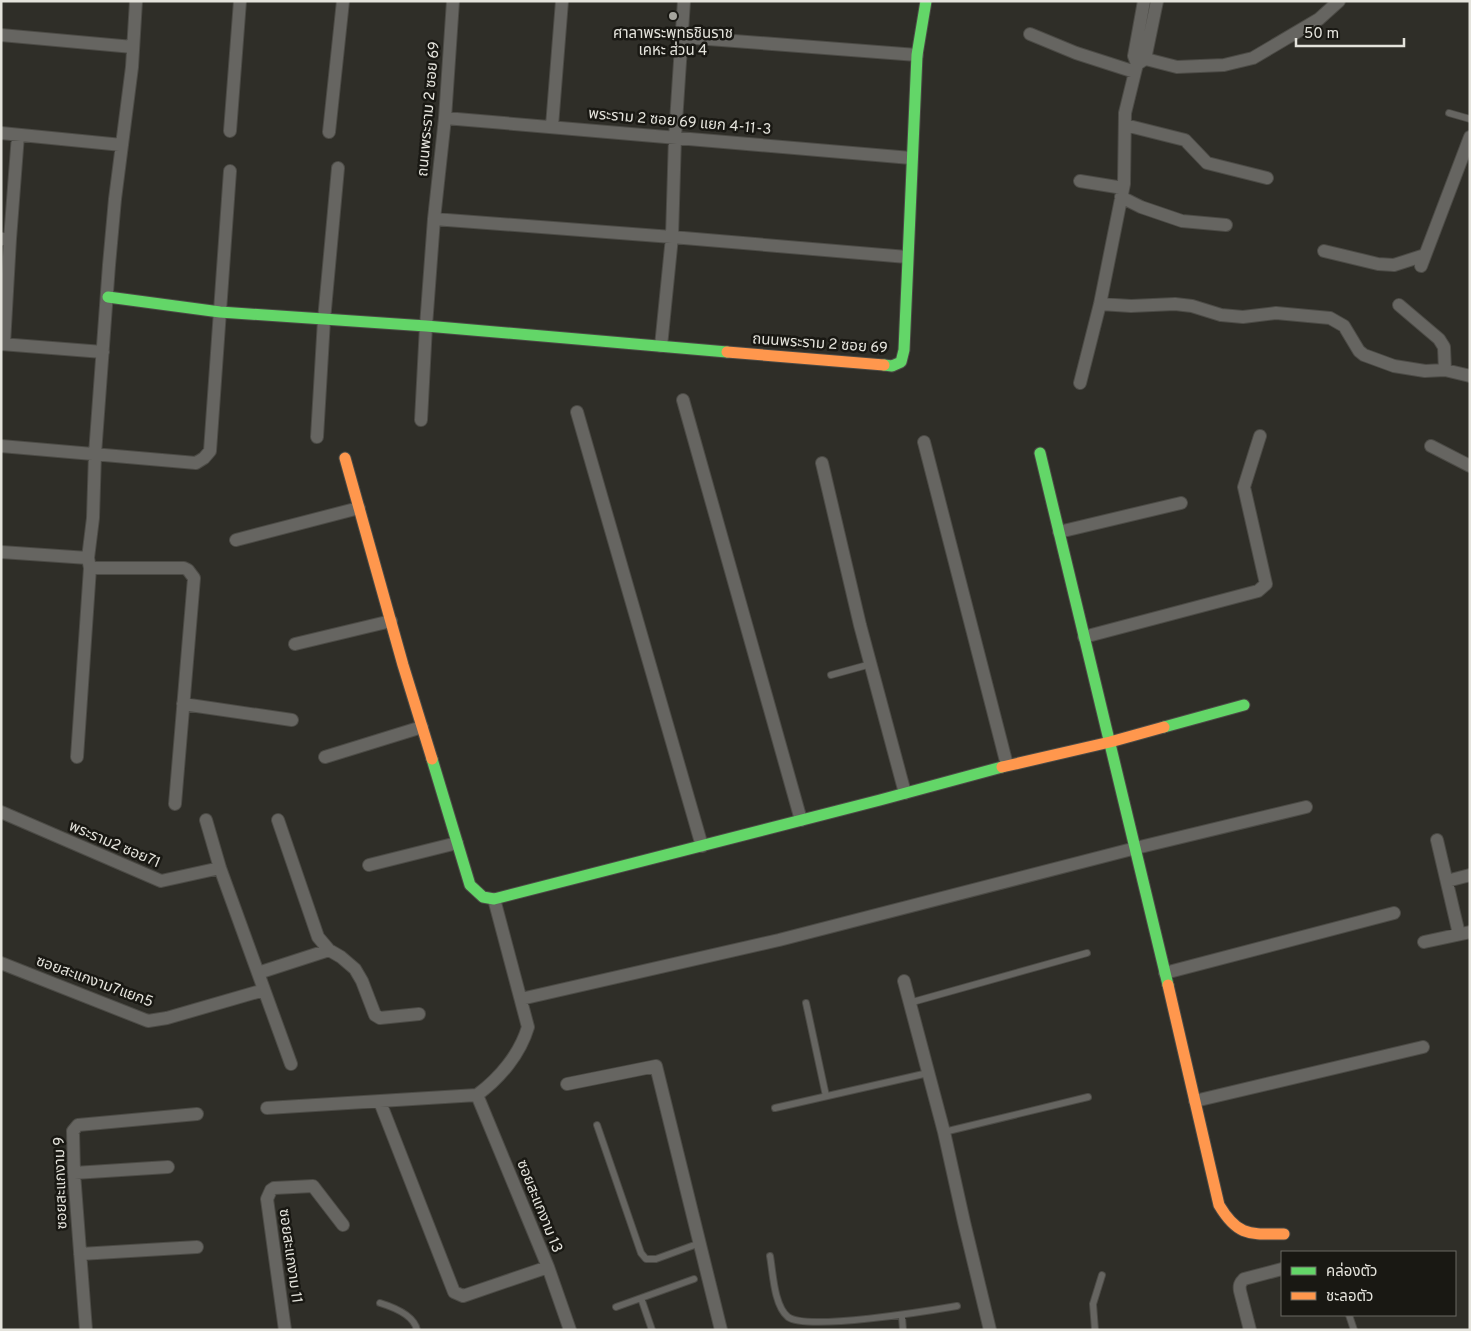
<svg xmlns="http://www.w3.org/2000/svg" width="1471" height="1331" viewBox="0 0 1471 1331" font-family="Overpass,'Noto Sans Thai',sans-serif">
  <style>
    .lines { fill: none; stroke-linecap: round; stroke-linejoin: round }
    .lane-casing { stroke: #4c4b46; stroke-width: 8 }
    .street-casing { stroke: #4c4b46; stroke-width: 14 }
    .fast-casing { stroke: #4c4b46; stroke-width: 13 }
    .slow-casing { stroke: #4c4b46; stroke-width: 13 }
    .lane { stroke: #666561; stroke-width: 6 }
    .street { stroke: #666561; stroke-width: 12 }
    .fast { stroke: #63d668; stroke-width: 11 }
    .slow { stroke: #ff974d; stroke-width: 11 }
    .poi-dot { fill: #a5a49d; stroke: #191813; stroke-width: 2 }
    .labels { text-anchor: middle; stroke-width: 5; stroke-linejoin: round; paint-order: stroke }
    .poi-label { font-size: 15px; fill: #e4e3dc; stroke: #191813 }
    .street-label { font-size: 15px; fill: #e4e3dc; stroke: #191813 }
  </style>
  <rect width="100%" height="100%" fill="#2f2e28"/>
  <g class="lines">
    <defs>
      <path id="lane" d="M1449 113 1470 119
        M831 675 871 664
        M806 1003 826 1096
        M909 1003 1087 953
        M775 1108 928 1073
        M597 1125 641 1253 646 1259H656L700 1243
        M944 1132 1088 1097
        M770 1256C773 1273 774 1306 788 1317 807 1331 928 1311 957 1306
        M641 1298 652 1330
        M380 1303C393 1307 414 1315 417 1330
        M616 1307 694 1279
        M1349 1315 1354 1330
        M902 1317 903 1330
        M1095 1330 1093 1304 1102 1275"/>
      <path id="street" d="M1030 34 1076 53 1135 72
        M1 35 133 47
        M682 37 917 55
        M1134 56 1177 67 1224 65 1253 58 1319 19 1339 1
        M1139 63 1145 59 1157 1
        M445 118 911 158
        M1125 125 1185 140 1207 163 1267 178
        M552 126 562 1
        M230 131 240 1
        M329 132 343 1
        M1 133 122 145
        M1080 181 1123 188
        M1121 197 1141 207 1182 221 1226 225
        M434 219 672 237 907 257
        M1 239H10L4 344
        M10 239 18 135
        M1324 251 1378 264 1394 265 1425 255
        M1421 266 1470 137
        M1100 304 1131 306 1175 304 1192 306 1221 315 1243 317 1276 313 1330 318 1344 326 1359 351 1364 355 1394 366 1425 371 1445 370 1470 376
        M1399 305 1439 339 1444 347 1445 370
        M1 344 103 352
        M661 346 672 237 675 137 684 1
        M1080 383 1100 304 1124 184 1125 113 1137 64 1134 56 1144 1
        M683 400 801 820
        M577 412 702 846
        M421 420 426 326 434 219 445 118 453 1
        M317 437 324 320 338 168
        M924 442 1007 765
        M1 446 196 463 204 458 210 451 230 171
        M1431 446 1470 466
        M822 463 860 625 905 793
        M1059 532 1181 503
        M236 540 359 508
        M1 552 88 558
        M90 568H184L188 570 194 578 175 804
        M1084 637 1258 591 1266 584 1244 487 1260 436
        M295 644 391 621
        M183 704 292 720
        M77 757 90 568 88 558 93 518 95 454 109 265 115 199 132 67 136 1
        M325 757 422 727
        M1 812 161 881 220 868
        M206 820 220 868 291 1064
        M278 820 318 937 329 950 341 957 355 969 362 981 375 1015 380 1018 419 1014
        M1437 840 1459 934
        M369 865 457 843
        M1447 881 1470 875
        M1424 942 1470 932
        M1 963 148 1021 167 1018 264 990
        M258 973 329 950
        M1165 973 1394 913
        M904 981 944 1132 964 1222 990 1330
        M521 999 779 940 1136 848 1306 807
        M567 1084 656 1066 721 1330
        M477 1095 548 1267 570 1330
        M1195 1101 1423 1047
        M380 1102 454 1292 463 1296 548 1267
        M267 1108 477 1095C500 1078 520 1054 528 1027L494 899
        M74 1173 168 1167
        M80 1254 197 1247
        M86 1330 74 1173 73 1131 78 1125 197 1114
        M285 1330 267 1199 271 1190 274 1188 313 1186 343 1225
        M1250 1330 1240 1291C1239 1285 1240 1283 1244 1279L1282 1269"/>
      <path id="fast" d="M108 297 220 312 426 326 727 352
        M884 365 892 366 901 362 904 350 917 55 926 1
        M1040 453 1168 985
        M1164 727 1244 705
        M432 759 470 885 483 897 494 899 880 800 1002 767"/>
      <path id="slow" d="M727 352 884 365
        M345 458 403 665 432 759
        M1002 767 1110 742 1164 727
        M1168 985 1219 1205C1238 1237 1250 1234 1284 1234"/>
    </defs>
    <use href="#lane" class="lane-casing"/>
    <use href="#street" class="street-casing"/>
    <use href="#fast" class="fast-casing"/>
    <use href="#slow" class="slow-casing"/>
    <use href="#lane" class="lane"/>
    <use href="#street" class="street"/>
    <use href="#fast" class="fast"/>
    <use href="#slow" class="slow"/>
  </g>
  <circle class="poi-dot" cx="673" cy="16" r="5"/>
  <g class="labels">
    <g class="poi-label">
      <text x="673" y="38">ศาลาพระพุทธชินราช<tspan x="673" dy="17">เคหะ ส่วน 4</tspan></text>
    </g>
    <g class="street-label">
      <text transform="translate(428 109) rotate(-85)" y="5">ถนนพระราม 2 ซอย 69</text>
      <text transform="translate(680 121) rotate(5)" y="5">พระราม 2 ซอย 69 แยก 4-11-3</text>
      <text transform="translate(820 343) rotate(4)" y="5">ถนนพระราม 2 ซอย 69</text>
      <text transform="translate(115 844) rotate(23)" y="5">พระราม2 ซอย71</text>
      <text transform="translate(95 981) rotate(20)" y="5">ซอยสะแกงาม7แยก5</text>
      <text transform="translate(60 1183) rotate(-92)" y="5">ซอยสะแกงาม 9</text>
      <text transform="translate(540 1206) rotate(68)" y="5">ซอยสะแกงาม 13</text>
      <text transform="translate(291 1256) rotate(82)" y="5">ซอยสะแกงาม 11</text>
    </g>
  </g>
  <rect width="1471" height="1331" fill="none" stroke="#e4e3dc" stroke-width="5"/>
  <rect x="1281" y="1251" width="175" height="65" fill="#191813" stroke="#6a6963"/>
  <rect x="1291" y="1267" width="25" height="8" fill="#63d668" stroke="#6a6963"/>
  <text x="1326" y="1276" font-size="15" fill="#e4e3dc">คล่องตัว</text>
  <rect x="1291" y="1292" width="25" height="8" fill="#ff974d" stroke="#6a6963"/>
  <text x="1326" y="1301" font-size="15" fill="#e4e3dc">ชะลอตัว</text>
  <path d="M1296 38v8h108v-8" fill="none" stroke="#e4e3dc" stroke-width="2.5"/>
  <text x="1304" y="38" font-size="15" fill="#e4e3dc" stroke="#191813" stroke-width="4" paint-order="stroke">50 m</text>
</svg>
